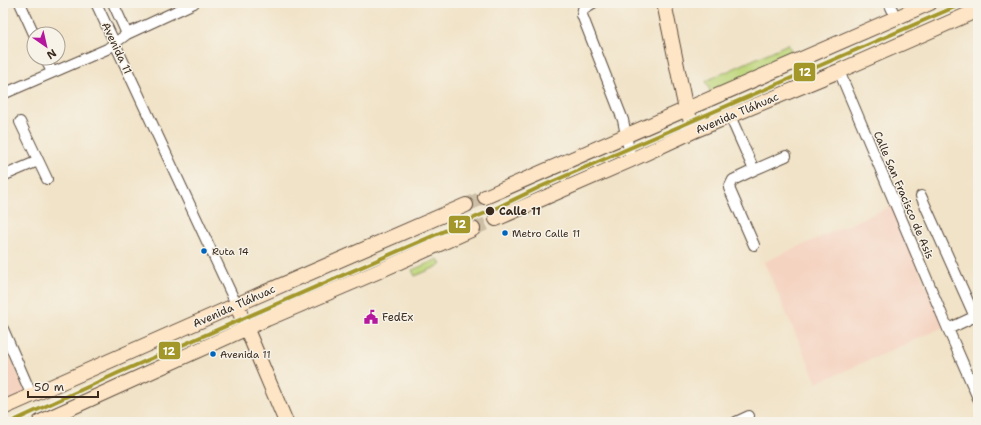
<svg xmlns="http://www.w3.org/2000/svg" width="981" height="425" viewBox="0 0 981 425" font-family="'Shantell Sans',sans-serif">
  <style>
    .built { fill: #f5d3c1 }
    .green { fill: #bed67a; stroke: #7c804c }
    .lines { fill: none; stroke-linecap: round; stroke-linejoin: round }
    .secondary-tunnel { stroke: #cdbea6; stroke-width: 14; stroke-dasharray: 14 7; stroke-linecap: butt }
    .street-casing { stroke: #564638; stroke-width: 12 }
    .secondary-casing { stroke: #564638; stroke-width: 16 }
    .street { stroke: #fff; stroke-width: 10 }
    .secondary { stroke: #fee5c5; stroke-width: 14 }
    .metro-1-casing { stroke: #f7f3e8; stroke-width: 7 }
    .metro-1 { stroke: #a49729; stroke-width: 4 }
    .stop-dot { fill: #3b2a1e; stroke: #f7f3e8; stroke-width: 1.5 }
    .bus-dot { fill: #0065bd; stroke: #f7f3e8; stroke-width: 1.5 }
    .labels { text-anchor: middle; stroke-width: 3; stroke-linejoin: round; paint-order: stroke }
    .bus-label { font-size: 10px; fill: #3b2a1e; stroke: #f7f3e8; text-anchor: start }
    .street-label { font-size: 11px; fill: #3b2a1e; stroke: #f7f3e8 }
    .stop-label { font-size: 11px; font-weight: bold; fill: #3b2a1e; stroke: #f7f3e8; text-anchor: start }
    .poi-label { font-size: 11px; fill: #3b2a1e; stroke: #f7f3e8; text-anchor: start }
    .line-badge { stroke: #f7f3e8; stroke-width: 1.5 }
    .badge-label { font-size: 11px; text-anchor: middle; font-weight: bold; fill: #fff }
  </style>
  <rect width="100%" height="100%" fill="#f7f3e8"/>
  <filter id="ink" filterUnits="userSpaceOnUse"><feTurbulence type="fractalNoise" baseFrequency=".025" numOctaves="2"/><feDisplacementMap in="SourceGraphic" scale="8" xChannelSelector="R" yChannelSelector="G"/><feConvolveMatrix kernelMatrix="1 2 1 2 8 2 1 2 1" color-interpolation-filters="sRGB"/></filter>
  <filter id="wash" filterUnits="userSpaceOnUse"><feTurbulence type="fractalNoise" baseFrequency=".012" numOctaves="4" result="noise"/><feDisplacementMap in="SourceGraphic" scale="16" xChannelSelector="R" yChannelSelector="G"/><feGaussianBlur stdDeviation="0.9" result="paint"/><feColorMatrix in="noise" values="0 0 0 0 0 0 0 0 0 0 0 0 0 0 0 0 0 1.4 0 .05"/><feComposite in="paint" operator="in"/></filter>
  <g filter="url(#wash)">
    <rect width="100%" height="100%" fill="#f1e3c8"/>
    <path class="built" d="M892 206 944 327 817 383 764 262Z
      M8 352 26 394 3 404V355Z"/>
    <path class="green" d="M788 44 794 57 711 94 706 81Z
      M438 259 441 265 415 276 412 270Z"/>
  </g>
  <g filter="url(#ink)">
    <g class="lines">
      <path class="secondary-tunnel" d="M466 205 485 197
        M473 229 496 219"/>
      <defs>
        <path id="street" d="M20 3 34 34
          M96 3 237 306
          M113 3 127 34
          M593 3 583 9 582 15 623 120 631 160
          M889 3 896 18
          M45 58 52 72
          M839 71 948 329 978 398
          M3 94 107 49 127 34 194 3
          M730 116 754 170
          M20 122 47 179
          M3 176 38 161
          M921 196 975 317
          M754 245 729 188 733 180 754 170 786 156
          M3 329 32 396
          M948 329 978 315
          M736 422 749 416"/>
        <path id="secondary" d="M664 3 686 110 696 130
          M485 197 930 3
          M496 219 631 160 696 130 839 71 978 10
          M237 306 286 422
          M3 408 252 298 466 205
          M40 422 267 319 377 272 473 229"/>
      </defs>
      <use href="#street" class="street-casing"/>
      <use href="#secondary" class="secondary-casing"/>
      <use href="#street" class="street"/>
      <use href="#secondary" class="secondary"/>
      <defs>
        <path id="metro-1" d="M11 422 118 373 490 211 540 187 964 3"/>
      </defs>
      <use href="#metro-1" class="metro-1-casing"/>
      <use href="#metro-1" class="metro-1"/>
    </g>
  </g>
  <defs>
    <symbol id="civic-bare" viewBox="-9 -9 18 18"><path d="M-.6-6.5H3V-4.5H.6V-3L4-1V1h2V6H-6V1h2V-1L-.6-3ZM-1.2 2.5V6h2.4V2.5Z" fill="#b5179e" stroke="#f7f3e8" stroke-width="2.5" paint-order="stroke"/></symbol>
  </defs>
  <g fill-rule="evenodd">
    <use href="#civic-bare" x="361" y="307" width="20" height="20"/>
  </g>
  <circle class="stop-dot" cx="490" cy="211" r="5"/>
  <g class="bus-dot">
    <circle cx="505" cy="233" r="3.5"/>
    <circle cx="204" cy="251" r="3.5"/>
    <circle cx="213" cy="354" r="3.5"/>
  </g>
  <g class="labels">
    <g class="bus-label">
      <text x="512" y="237">Metro Calle 11</text>
      <text x="212" y="255">Ruta 14</text>
      <text x="220" y="358">Avenida 11</text>
    </g>
    <g class="street-label">
      <text transform="translate(117 48) rotate(65)" y="4">Avenida 11</text>
      <text transform="translate(737 113) rotate(-23)" y="4">Avenida Tláhuac</text>
      <text transform="translate(904 195) rotate(67)" y="4">Calle San Fracisco de Asis</text>
      <text transform="translate(234 306) rotate(-24)" y="4">Avenida Tláhuac</text>
    </g>
    <g class="stop-label">
      <text x="499" y="215">Calle 11</text>
    </g>
    <g class="poi-label">
      <text x="382" y="321">FedEx</text>
    </g>
  </g>
  <g class="line-badge">
    <rect x="793" y="62" width="23" height="20" rx="4" fill="#a49729"/>
    <rect x="448" y="215" width="23" height="19" rx="4" fill="#a49729"/>
    <rect x="158" y="341" width="23" height="19" rx="4" fill="#a49729"/>
  </g>
  <g class="badge-label">
    <text x="805" y="76">12</text>
    <text x="460" y="228">12</text>
    <text x="169" y="355">12</text>
  </g>
  <rect width="981" height="425" fill="none" stroke="#f7f3e8" stroke-width="16"/>
  <g transform="translate(46 46) rotate(146)"><circle r="19" fill="#f7f3e8" stroke="#aca397"/>
  <path d="M0-3L7 15L0 10L-7 15Z" fill="#b5179e"/>
  <text y="-6" font-size="11" font-weight="bold" text-anchor="middle" fill="#3b2a1e">N</text>
  </g>
  <path d="M28 391v6h70v-6" fill="none" stroke="#3b2a1e" stroke-width="2"/>
  <text x="34" y="391" font-size="12" fill="#3b2a1e" stroke="#f7f3e8" stroke-width="3" paint-order="stroke">50 m</text>
</svg>
